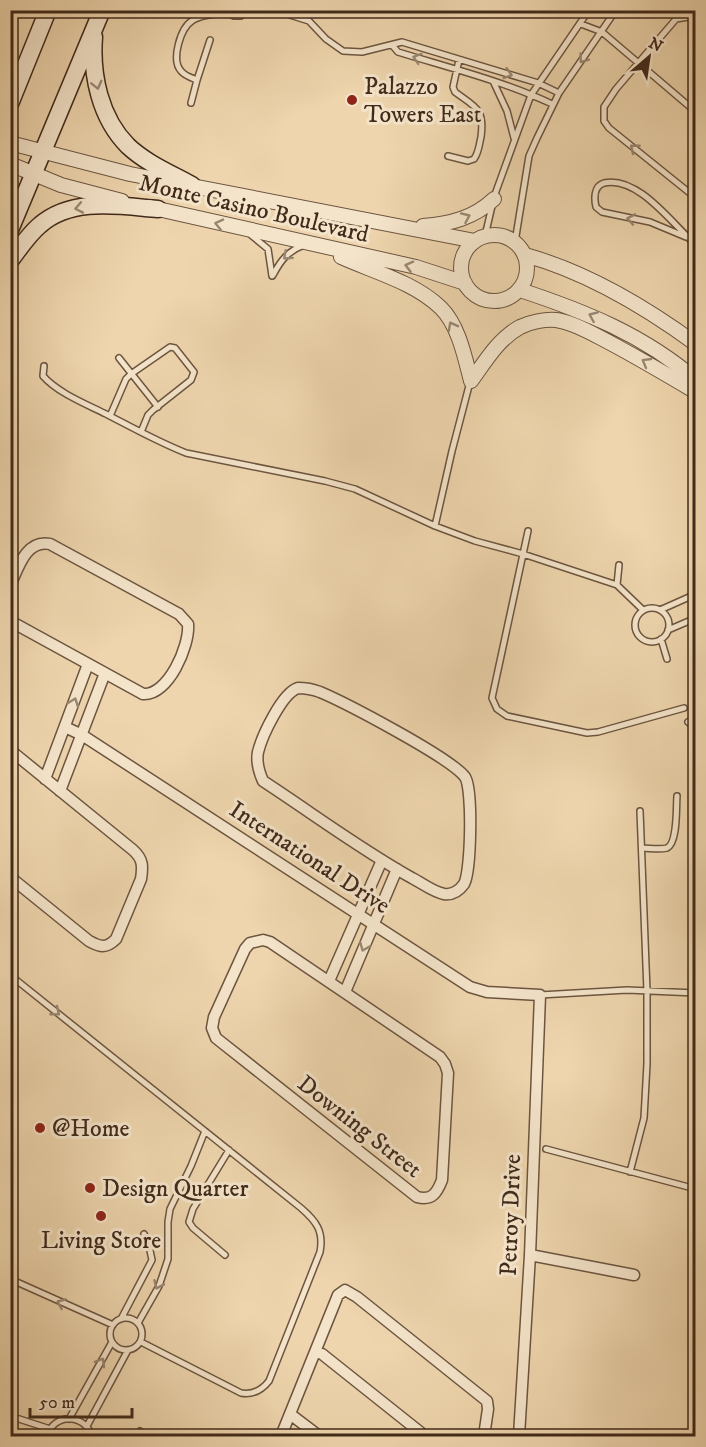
<svg xmlns="http://www.w3.org/2000/svg" width="706" height="1447" viewBox="0 0 706 1447" font-family="'IM FELL DW Pica',serif">
  <style>
    .lines { fill: none; stroke-linecap: round; stroke-linejoin: round }
    .service-casing { stroke: #6c5540; stroke-width: 8 }
    .minor-casing { stroke: #6c5540; stroke-width: 13 }
    .tertiary-casing { stroke: #6c5540; stroke-width: 16 }
    .secondary-casing { stroke: #412a1b; stroke-width: 19 }
    .service { stroke: #f4e4ca; stroke-width: 5 }
    .minor { stroke: #f4e4ca; stroke-width: 10 }
    .tertiary { stroke: #f4e4ca; stroke-width: 14 }
    .secondary { stroke: #f4e4ca; stroke-width: 16 }
    .oneway { stroke: #9a8772 }
    .poi-dot { fill: #8f2418; stroke: #f4e4ca; stroke-width: 2 }
    .labels { text-anchor: middle; stroke-width: 6; stroke-linejoin: round; paint-order: stroke }
    .poi-label { font-size: 24px; fill: #412a1b; stroke: #f4e4ca; text-anchor: start }
    .street-label { font-size: 24px; fill: #412a1b; stroke: #f4e4ca }
  </style>
  <rect width="100%" height="100%" fill="#eed5ad"/>
  <filter id="stains"><feTurbulence type="fractalNoise" baseFrequency=".00333" numOctaves="4"/><feColorMatrix values="0 0 0 0 .2 0 0 0 0 .09 0 0 0 0 .02 0 0 0 .5 -.17"/></filter>
  <radialGradient id="worn" r=".72"><stop offset=".6" stop-color="#630" stop-opacity="0"/><stop offset="1" stop-color="#630" stop-opacity=".3"/></radialGradient>
  <g class="lines">
    <defs>
      <path id="service" d="M274 10 309 21 326 39 343 51 362 52 402 42 538 83 559 93
        M223 11 234 16H241L247 10
        M696 21 688 17 676 19 616 89 604 107V121L609 128 696 198
        M581 24 602 32 696 112
        M392 45 398 52C450 68 503 81 552 104
        M197 80 210 40
        M493 81 507 111 514 138
        M191 103 197 80C192 78 185 76 181 71 171 60 180 28 193 20 201 15 215 14 224 12
        M448 156 468 161 474 159C479 152 479 145 481 137 485 108 475 107 455 92L453 87 459 60
        M494 197 531 95 589 10
        M251 235 268 249 272 276
        M485 236 492 206
        M686 237 650 222 602 212 596 207C594 198 594 186 604 183 638 175 673 225 696 245
        M515 242 529 156 537 138 559 93 616 10
        M273 275C281 260 288 251 304 245
        M119 358 158 407
        M44 366 43 376C58 393 86 404 106 414 133 428 158 442 186 453L325 481 355 489 435 526 475 541 523 554 617 585 643 610
        M110 416 126 379 131 374 170 347 175 348 194 372 191 380 153 410 148 415 141 432
        M435 526 452 451 470 382
        M528 531 492 698 497 709 507 716 587 733 598 732 684 708
        M617 585 619 565
        M635 625a17 17 0 1 1 34 0a17 17 0 1 1-34 0Z
        M660 610 696 594
        M668 630 696 618
        M661 639 667 659
        M688 722 696 728
        M642 848C649 848 660 850 667 848 678 843 676 807 677 796
        M10 975 301 1208C316 1221 324 1231 320 1252L269 1381C262 1390 253 1395 241 1393L141 1342
        M540 995 627 990 696 993
        M546 1149 696 1189
        M630 1172 644 1118 647 1064V991L640 811
        M225 1255 193 1228 189 1222 193 1209 229 1150
        M10 1279 113 1325
        M110 1334a16 16 0 1 1 32 0a16 16 0 1 1-32 0Z
        M121 1319 152 1260 148 1241 144 1234
        M138 1323 159 1286 168 1259V1222L170 1209 191 1166 205 1131
        M10 1416 50 1429
        M69 1419 112 1342
        M87 1426 128 1350
        M47 1436C54 1413 84 1413 92 1436
        M138 1436 140 1431"/>
      <path id="minor" d="M10 586C18 568 26 539 50 544L179 614 188 624C190 646 168 696 143 694L10 621
        M298 688C306 688 312 689 320 692 346 703 451 758 465 777 473 789 471 872 464 884 459 891 452 895 444 894 433 892 422 883 412 878 360 849 312 813 263 781 259 772 256 762 258 752 262 736 282 693 298 688Z
        M65 727 82 735 470 987 487 992 540 995 530 1255 519 1436
        M10 750 133 850C143 859 143 866 141 879L116 939C106 949 100 947 89 941L10 877
        M45 779 88 664
        M60 791 105 673
        M263 940 270 942 440 1057 445 1064 448 1073 442 1180C437 1193 432 1201 417 1197L216 1038 212 1028 214 1017 245 949 250 943Z
        M329 981 382 860
        M345 992 397 869
        M530 1255 634 1275
        M315 1352 322 1354 425 1436
        M290 1414 319 1436
        M281 1436 338 1295 345 1290 357 1297 487 1401 488 1409 484 1436"/>
      <path id="tertiary" d="M10 143 130 174 475 241
        M10 164 61 185 122 201
        M149 207 416 267 465 283
        M423 226C450 224 474 218 494 199
        M461 268a33 33 0 1 1 66 0a33 33 0 1 1-66 0Z
        M525 255C587 272 644 306 696 344
        M341 257C374 272 414 282 441 308 459 326 465 358 471 381
        M520 290C584 311 644 335 696 380
        M471 381C485 362 498 339 520 327 530 322 545 319 556 320 570 322 586 330 599 337 632 354 664 373 696 392"/>
      <path id="secondary" d="M94 37C91 75 100 118 128 146 146 163 170 173 192 185
        M10 104 48 10
        M10 230 102 10
        M10 261C19 249 29 234 40 225 72 197 120 206 158 209"/>
    </defs>
    <use href="#service" class="service-casing"/>
    <use href="#minor" class="minor-casing"/>
    <use href="#tertiary" class="tertiary-casing"/>
    <use href="#secondary" class="secondary-casing"/>
    <use href="#service" class="service"/>
    <use href="#minor" class="minor"/>
    <use href="#tertiary" class="tertiary"/>
    <use href="#secondary" class="secondary"/>
  </g>
  <defs><path id="oneway-chevron" d="M-2-3.5L2.5 0L-2 3.5" fill="none" stroke-width="1.6" stroke-linecap="round" stroke-linejoin="round" transform="scale(1.5)"/></defs>
  <g class="oneway">
    <use href="#oneway-chevron" transform="translate(417 58) rotate(-162)"/>
    <use href="#oneway-chevron" transform="translate(583 59) rotate(126)"/>
    <use href="#oneway-chevron" transform="translate(508 74) rotate(17)"/>
    <use href="#oneway-chevron" transform="translate(97 85) rotate(76)"/>
    <use href="#oneway-chevron" transform="translate(634 148) rotate(-141)"/>
    <use href="#oneway-chevron" transform="translate(79 208) rotate(169)"/>
    <use href="#oneway-chevron" transform="translate(466 217) rotate(-24)"/>
    <use href="#oneway-chevron" transform="translate(631 219) rotate(-170)"/>
    <use href="#oneway-chevron" transform="translate(219 224) rotate(-167)"/>
    <use href="#oneway-chevron" transform="translate(287 256) rotate(138)"/>
    <use href="#oneway-chevron" transform="translate(409 266) rotate(-166)"/>
    <use href="#oneway-chevron" transform="translate(593 316) rotate(-157)"/>
    <use href="#oneway-chevron" transform="translate(452 326) rotate(-118)"/>
    <use href="#oneway-chevron" transform="translate(646 362) rotate(-150)"/>
    <use href="#oneway-chevron" transform="translate(74 702) rotate(-70)"/>
    <use href="#oneway-chevron" transform="translate(364 947) rotate(112)"/>
    <use href="#oneway-chevron" transform="translate(56 1012) rotate(39)"/>
    <use href="#oneway-chevron" transform="translate(158 1285) rotate(114)"/>
    <use href="#oneway-chevron" transform="translate(61 1303) rotate(-156)"/>
    <use href="#oneway-chevron" transform="translate(101 1362) rotate(-60)"/>
  </g>
  <g class="poi-dot">
    <circle cx="352" cy="100" r="6"/>
    <circle cx="40" cy="1128" r="6"/>
    <circle cx="90" cy="1188" r="6"/>
    <circle cx="101" cy="1216" r="6"/>
  </g>
  <g class="labels">
    <g class="poi-label">
      <text x="364" y="94">Palazzo<tspan x="364" dy="28">Towers East</tspan></text>
      <text x="52" y="1136">@Home</text>
      <text x="102" y="1196">Design Quarter</text>
      <text x="101" y="1248" text-anchor="middle">Living Store</text>
    </g>
    <g class="street-label">
      <text transform="translate(254 208) rotate(13)" y="8">Monte Casino Boulevard</text>
      <text transform="translate(310 857) rotate(33)" y="8">International Drive</text>
      <text transform="translate(360 1126) rotate(38)" y="8">Downing Street</text>
      <text transform="translate(510 1215) rotate(-88)" y="8">Petroy Drive</text>
    </g>
  </g>
  <rect width="706" height="1447" fill="none" stroke="#eed5ad" stroke-width="36"/>
  <rect x="12" y="12" width="682" height="1423" fill="none" stroke="#412a1b" stroke-width="3"/>
  <rect x="18" y="18" width="670" height="1411" fill="none" stroke="#412a1b" stroke-width="1.5"/>
  <g transform="translate(649 57) rotate(29)" stroke="#f4e4ca" stroke-width="4.5" paint-order="stroke">
  <path d="M0-4.5L10 22L0 15L-10 22Z" fill="#412a1b"/>
  <text y="-9" font-size="16" font-weight="bold" text-anchor="middle" fill="#412a1b">N</text>
  </g>
  <path d="M30 1408v9h102v-9" fill="none" stroke="#412a1b" stroke-width="3"/>
  <text x="39" y="1408" font-size="18" fill="#412a1b" stroke="#f4e4ca" stroke-width="4.5" paint-order="stroke">50 m</text>
  <rect width="100%" height="100%" filter="url(#stains)"/>
  <rect width="100%" height="100%" fill="url(#worn)"/>
</svg>
